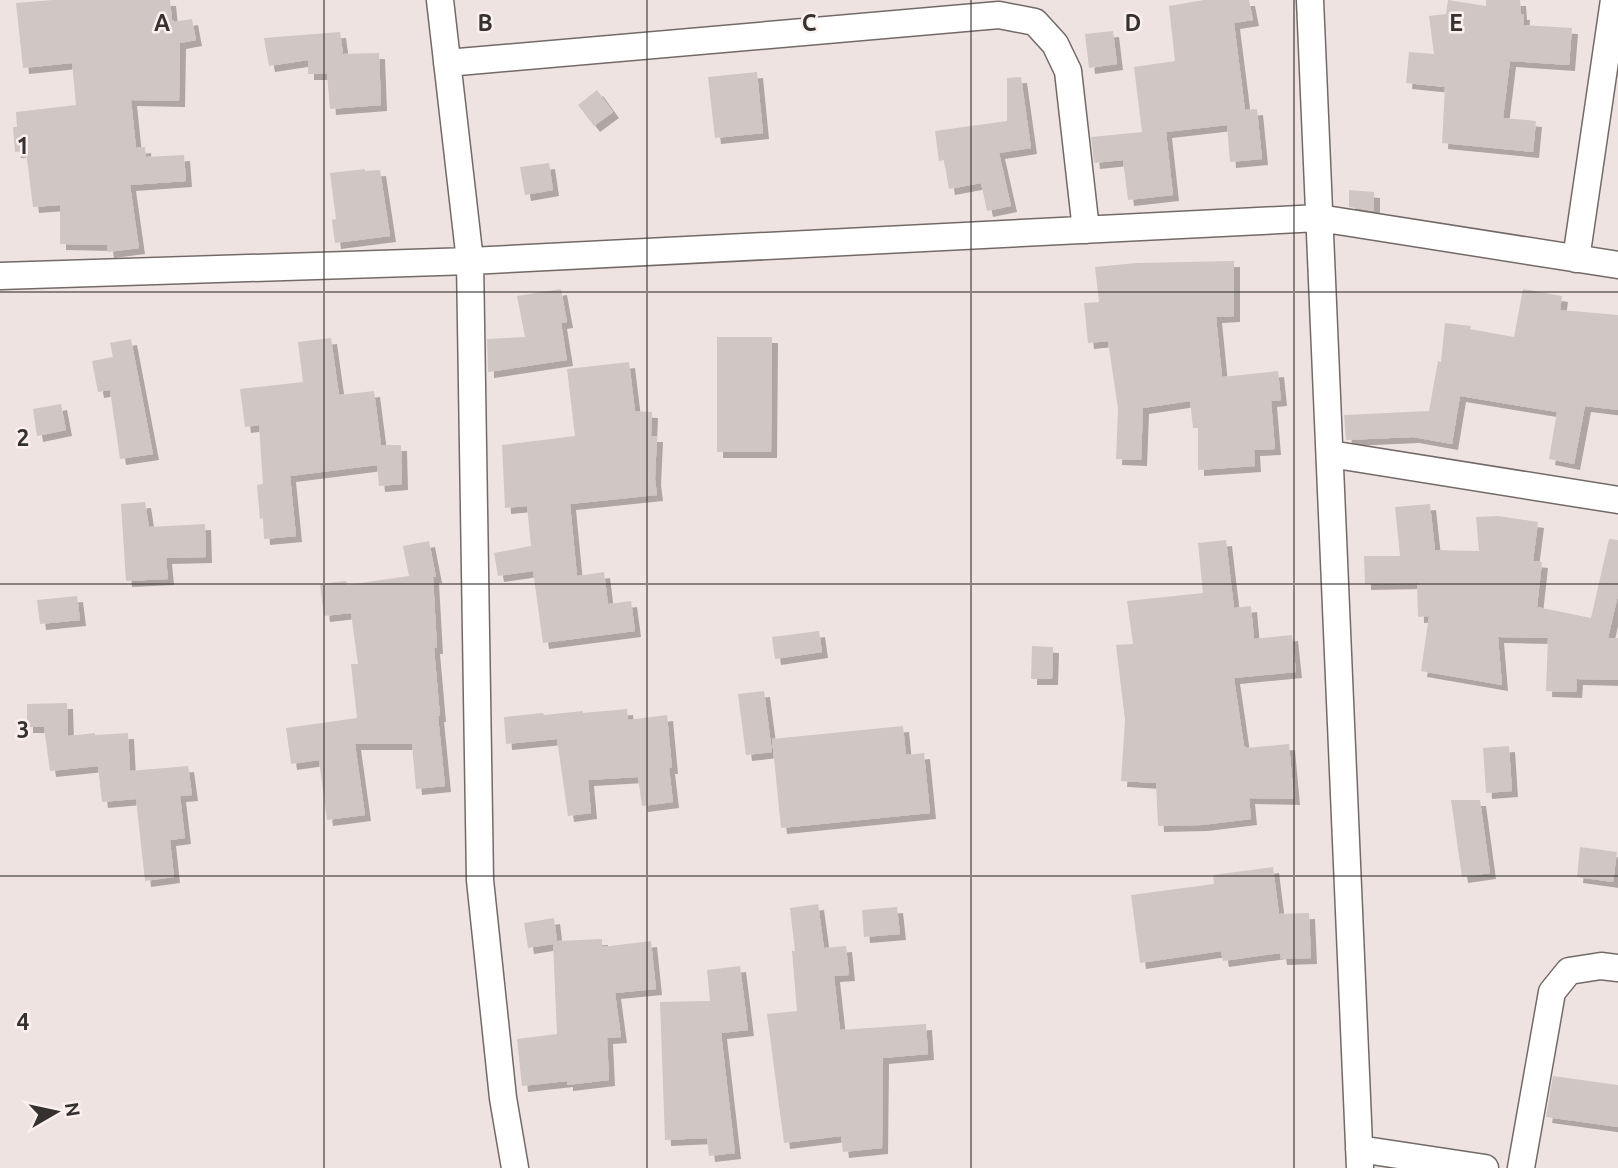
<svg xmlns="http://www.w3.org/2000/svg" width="1618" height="1168" viewBox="0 0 1618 1168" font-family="Ubuntu,sans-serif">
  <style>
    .building { fill: #d0c6c3; filter: url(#shadow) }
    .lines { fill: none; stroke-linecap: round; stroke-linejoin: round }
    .street-casing { stroke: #736a68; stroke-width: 29 }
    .street { stroke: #fff; stroke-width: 26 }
    .grid { fill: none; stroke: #353130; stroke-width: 2; stroke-opacity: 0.55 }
    .grid-label { font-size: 23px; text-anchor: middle; font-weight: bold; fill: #353130; stroke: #fbf0ed; stroke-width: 5; stroke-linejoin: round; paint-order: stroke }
  </style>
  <defs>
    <filter id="shadow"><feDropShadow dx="6" dy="6" stdDeviation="0" flood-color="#0004"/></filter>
  </defs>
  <rect width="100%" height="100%" fill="#eee3e0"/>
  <path class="building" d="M53 0H170L172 20H174V22L192 19 196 40 180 43 179 101 131 100 136 148 145 147 146 157 184 155 186 181 130 185 139 248 108 252 107 245 60 244V205L33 207 26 151 15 152 13 127H17L16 112 76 105 72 63 23 68 16 3Z
    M1204 0H1249L1253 20 1234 23 1245 110 1257 109 1262 159 1230 162 1227 125 1166 132 1173 195 1128 200 1123 160 1094 163 1091 137 1142 132 1134 67 1175 61 1169 6Z
    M1448 0 1486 6V0H1520L1521 14H1524L1523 25 1572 28 1569 65 1510 61 1503 118 1536 121 1533 152 1442 143 1445 87 1406 83 1409 52 1434 54 1429 16 1446 14Z
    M1113 31 1117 64 1089 68 1085 34Z
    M340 32 343 54 379 53 381 105 330 109 327 74H308V60L269 66 264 38Z
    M757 72 763 133 715 138 708 77Z
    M1021 77 1031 148 999 153 1011 206 987 211 981 183 949 189 944 160 939 161 935 131 1007 121V78Z
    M597 90 613 112 594 126 578 105Z
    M549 163 553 190 525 195 520 167Z
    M365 169V171L380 170 390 236 335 243 332 220 336 219 330 173Z
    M1349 190 1374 192V211L1349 207Z
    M1234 261V316L1216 317 1222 377 1278 371 1281 400 1271 401 1275 449 1254 450 1255 466 1198 470V428H1193L1190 401 1143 408 1141 460 1116 459 1118 409 1108 341 1088 343 1084 303 1099 302 1095 267 1136 263Z
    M561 289 567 322 561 323 567 360 488 372 487 339 525 337 517 296Z
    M1523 289 1562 296 1560 310 1618 315V410L1585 406 1574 464 1549 459 1557 412 1460 396 1452 444 1413 437 1346 440 1344 415 1429 411 1438 361 1441 362 1445 323 1471 326 1470 329 1514 337Z
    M717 337H772L771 452H717Z
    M331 338 339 395 374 391 381 445H401L402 484 379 486 377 465 290 476 296 536 264 539 263 518 260 519 257 485 263 484 259 425 245 427 240 389 303 382 298 342Z
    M131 339 153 454 120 459 110 390 98 392 92 361 113 357 110 343Z
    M629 362 635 411 652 412 651 436H657L655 479 657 495 570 504 577 576 604 572 608 604 631 601 635 631 543 643 533 571 498 576 494 553 531 546 527 506 505 508 502 445 575 436 567 369Z
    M61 404 66 430 37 436 33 409Z
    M145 502 149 527 205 524 206 557 166 558 168 579 126 581 121 504Z
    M1430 504 1435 550 1479 551 1476 517 1498 516 1538 522 1533 561 1542 562 1537 607 1591 618 1609 539 1618 540V595L1608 638H1618V680L1577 679 1576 692 1546 691 1548 638 1498 637 1502 685 1421 671 1429 616 1418 617 1417 583 1365 584 1364 556H1400L1395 507Z
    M1226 540 1234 608 1251 606 1254 639 1292 635 1296 672 1234 678 1244 746H1246V748L1289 744 1294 799 1249 798 1251 819 1202 825 1158 826 1156 783 1121 781 1125 720 1116 645 1133 644 1127 601 1203 593 1198 543Z
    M429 541 436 577H433L437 648H434L440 716H438L445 786 416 789 412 744H355L365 815 327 820 319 760 291 764 286 728 357 718 351 664H358L351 613 324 616 320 584 346 581 347 585 409 576 403 546Z
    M77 596 80 620 40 624 37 600Z
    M819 631 822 652 775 659 772 637Z
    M1032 646 1053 647 1052 679H1031Z
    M764 691 772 752 746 755 738 694Z
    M67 703 68 736 95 733V735L128 733 130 771 188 766 192 795 180 796 185 838 170 840 174 877 145 881 136 799 102 802 98 766 50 771 44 727H27V704Z
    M627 709 628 720 667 715 672 768H669L673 802 642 806 638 777 588 780 591 813 568 816 557 739 506 744 504 717 543 713 544 715 583 711V713Z
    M903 726 906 755 924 753 930 813 781 828 772 739Z
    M1509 746 1512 791 1486 793 1483 748Z
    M1451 800H1480L1490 873 1462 877Z
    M1580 847 1617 852 1613 882 1577 877Z
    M1273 867 1279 914 1309 913 1311 958 1281 959 1280 953 1223 961 1221 951 1140 963 1131 895 1214 884 1213 875Z
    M818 904 824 948 846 946 849 975 834 976 840 1030 926 1024 928 1054 883 1058 882 1148 843 1152 841 1136 784 1143 767 1014 797 1011 792 951H795L790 908Z
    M897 907 900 934 864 937 862 910Z
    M554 918 557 941 602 939V947L651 941 656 989 615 993 621 1037 607 1038 609 1080 567 1085V1081L522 1086 517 1039 557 1034 553 944 528 948 524 923Z
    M740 966 748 1030 721 1033 735 1153 709 1156 707 1138 665 1140 660 1002 710 1001 707 970Z
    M1553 1076 1618 1085V1127L1546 1117Z"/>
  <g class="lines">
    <defs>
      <path id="street" d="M440 0 470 261 480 880 503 1098 515 1168
        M1310 0 1360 1168
        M447 63 999 15 1035 22 1055 44 1068 71 1086 230
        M1576 259 1614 0
        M0 276 470 261 1319 218 1618 265
        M1330 454 1618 500
        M1359 1149 1485 1168
        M1521 1168 1552 992 1569 971 1601 966 1618 968"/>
    </defs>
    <use href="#street" class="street-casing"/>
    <use href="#street" class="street"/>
  </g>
  <path class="grid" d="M324 0V1168M647 0V1168M971 0V1168M1294 0V1168M0 292H1618M0 584H1618M0 876H1618"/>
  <g class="grid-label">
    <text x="162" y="31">A</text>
    <text x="485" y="31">B</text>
    <text x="809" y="31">C</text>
    <text x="1133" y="31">D</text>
    <text x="1456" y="31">E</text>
    <text x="23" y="154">1</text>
    <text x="23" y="446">2</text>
    <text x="23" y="738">3</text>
    <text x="23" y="1030">4</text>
  </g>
  <g transform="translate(56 1112) rotate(81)" stroke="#fbf0ed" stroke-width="5" paint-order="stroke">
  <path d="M0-5L12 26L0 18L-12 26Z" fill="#353130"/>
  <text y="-10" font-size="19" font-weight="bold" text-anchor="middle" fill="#353130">N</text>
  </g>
</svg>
